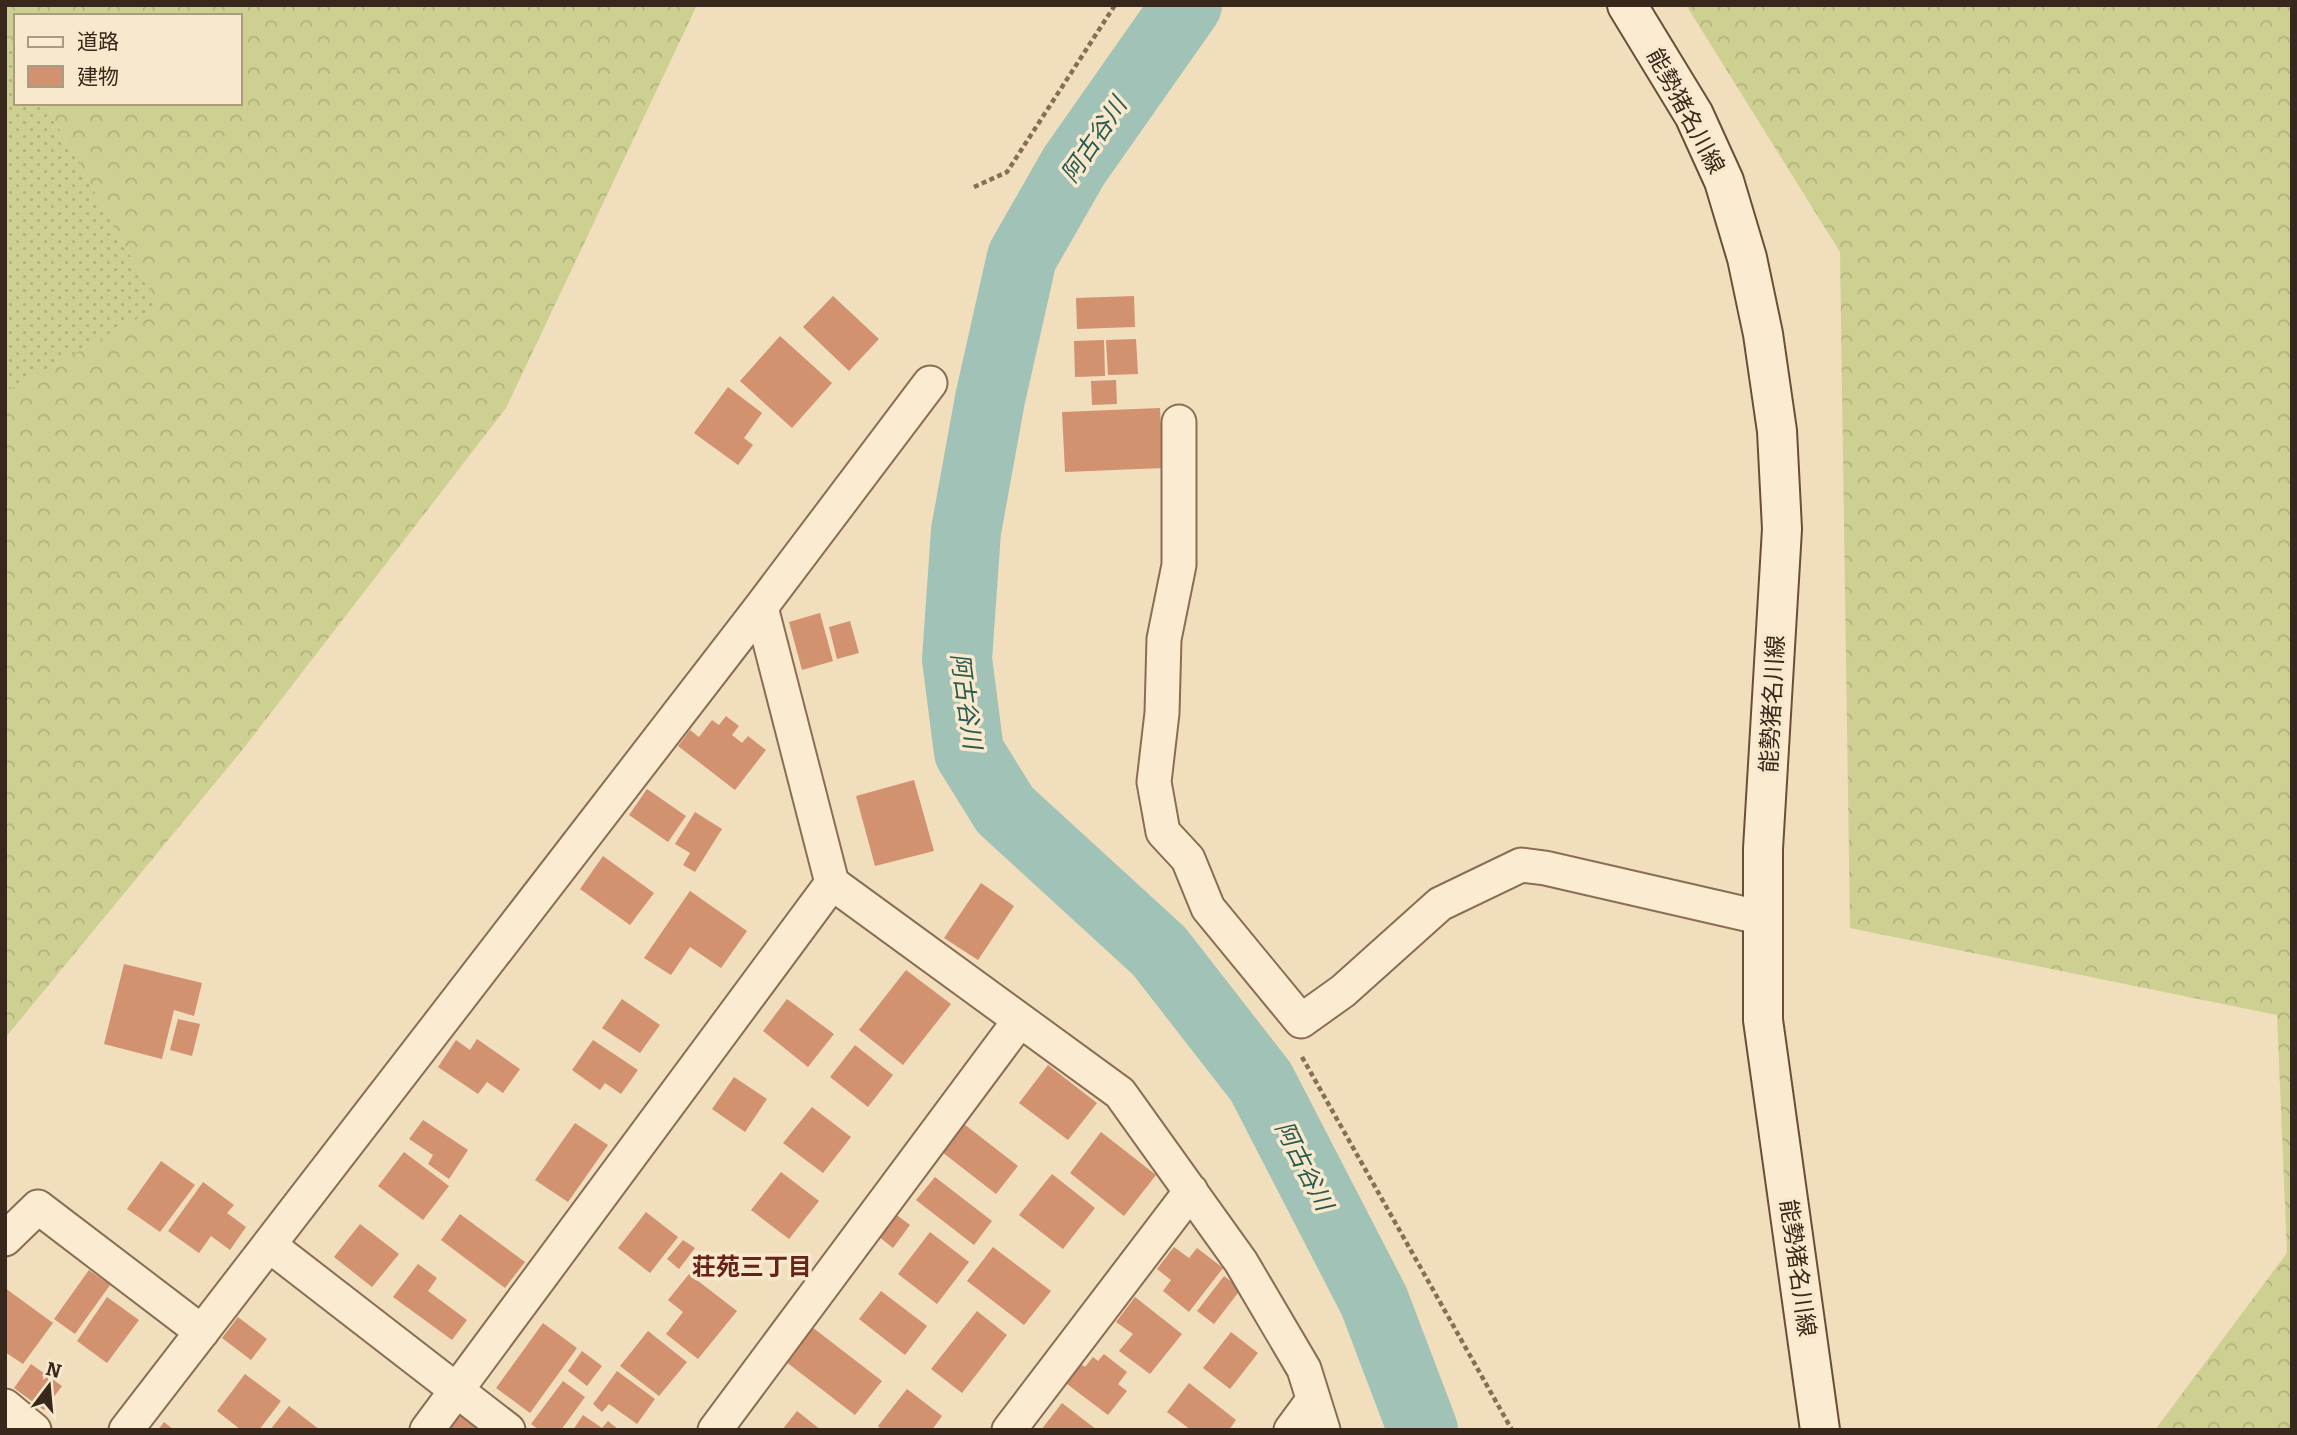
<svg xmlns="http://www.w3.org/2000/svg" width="2297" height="1435" viewBox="0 0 2297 1435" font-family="Bitter,'Noto Sans JP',serif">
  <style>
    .grass { fill: url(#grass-dots) }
    .forest { fill: url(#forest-crowns) }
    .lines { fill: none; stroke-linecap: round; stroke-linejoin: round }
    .river { stroke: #a1c2b6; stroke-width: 70 }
    .building { fill: #d2916f }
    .street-casing { stroke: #8a6d54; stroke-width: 37 }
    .secondary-casing { stroke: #6b4e38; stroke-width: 42 }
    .path { stroke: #8a6d54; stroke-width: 4.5; stroke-dasharray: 5 3.5; stroke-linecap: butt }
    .street { stroke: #fbebd0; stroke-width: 33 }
    .secondary { stroke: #fbebd0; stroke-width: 38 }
    .labels { text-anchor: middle; stroke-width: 7; stroke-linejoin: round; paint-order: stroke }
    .street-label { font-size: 23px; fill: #38271b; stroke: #f8e8cc }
    .water-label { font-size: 24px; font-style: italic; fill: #285952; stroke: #f8e8cc }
    .neighbourhood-label { font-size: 24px; font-weight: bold; fill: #682217; stroke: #f8e8cc }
  </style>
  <defs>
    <pattern id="grass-dots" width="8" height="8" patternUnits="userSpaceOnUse" patternTransform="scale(1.75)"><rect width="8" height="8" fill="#cdd090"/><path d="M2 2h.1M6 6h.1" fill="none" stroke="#b1b37c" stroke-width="1.8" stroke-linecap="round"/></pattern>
    <pattern id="forest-crowns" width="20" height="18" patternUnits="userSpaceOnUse" patternTransform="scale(1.75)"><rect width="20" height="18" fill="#cdd090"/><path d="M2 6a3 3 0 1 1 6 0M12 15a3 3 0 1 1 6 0" fill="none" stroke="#b1b37c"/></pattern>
  </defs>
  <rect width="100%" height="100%" fill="#f1debc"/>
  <path class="grass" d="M5 38 16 53V103H45L159 307 5 392Z"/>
  <path class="forest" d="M5 5H697L506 408 243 749 5 1038V392L159 307 45 103H240V16H16V53L5 38Z
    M1686 5H2292V1430H2155L2287 1253 2277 1015 1850 928 1840 252Z"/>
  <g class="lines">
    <path class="river" d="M1187 5 1074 166 1022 257 990 399 966 531 957 659 969 752 1005 810 1159 951 1261 1082 1374 1301 1423 1430"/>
  </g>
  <path class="building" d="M833 296 879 339 849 371 803 327Z
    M1134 296 1135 327 1077 329 1076 298Z
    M780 336 832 383 792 428 740 381Z
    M1136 339 1138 374 1108 375 1106 340Z
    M1104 340 1105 376 1075 377 1074 341Z
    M1116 380 1117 404 1092 405 1091 381Z
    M728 387 762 413 744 438 753 445 738 465 694 433Z
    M1160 408 1163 468 1065 472 1062 412Z
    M820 613 833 661 802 670 789 622Z
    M850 621 859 653 837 659 829 627Z
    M726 716 739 726 732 735 742 743 748 736 766 750 735 790 678 746 690 730 699 737 712 720 719 725Z
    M914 780 934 851 875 866 856 796Z
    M647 789 686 816 668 842 629 815Z
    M695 812 722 829 695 872 683 865 690 853 675 844Z
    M603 856 654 893 630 925 580 889Z
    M981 883 1014 906 978 960 944 938Z
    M690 891 747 931 721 968 690 947 671 975 644 958Z
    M124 964 202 983 194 1016 174 1010 162 1059 104 1044Z
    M906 970 951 1004 903 1065 859 1030Z
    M622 999 660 1025 640 1053 602 1028Z
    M787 999 834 1034 808 1067 763 1031Z
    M178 1019 200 1024 192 1056 170 1050Z
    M477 1039 520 1069 503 1093 487 1082 478 1094 438 1067 456 1040 470 1050Z
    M593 1040 638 1070 621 1094 605 1083 600 1090 572 1070Z
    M855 1045 893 1075 868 1107 830 1077Z
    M1048 1065 1097 1103 1068 1140 1019 1103Z
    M734 1077 767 1099 745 1132 712 1109Z
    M812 1107 851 1137 823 1173 783 1143Z
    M423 1120 468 1150 449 1179 428 1164 433 1155 409 1139Z
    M575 1123 608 1145 568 1202 535 1180Z
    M964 1124 1018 1166 996 1194 942 1152Z
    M1101 1132 1156 1175 1124 1216 1070 1173Z
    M404 1152 449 1186 423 1220 378 1186Z
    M161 1161 195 1185 160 1232 127 1209Z
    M781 1172 819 1201 789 1239 751 1210Z
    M1052 1174 1095 1208 1063 1249 1019 1215Z
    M935 1177 992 1221 974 1245 916 1200Z
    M203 1182 234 1205 227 1213 246 1227 230 1250 211 1236 199 1253 168 1231Z
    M890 1210 910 1225 893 1248 873 1232Z
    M646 1212 678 1237 650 1273 618 1248Z
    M460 1214 525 1262 505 1288 441 1240Z
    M360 1224 399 1254 372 1287 334 1257Z
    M930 1232 969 1262 937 1304 898 1274Z
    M683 1240 695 1248 679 1269 667 1259Z
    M993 1247 1051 1291 1024 1325 967 1281Z
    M1174 1247 1189 1258 1197 1248 1223 1268 1189 1312 1163 1291 1171 1280 1157 1269Z
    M418 1264 437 1278 428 1291 467 1320 452 1340 393 1297Z
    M89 1270 110 1285 75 1334 54 1319Z
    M689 1274 737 1311 698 1359 666 1334 683 1312 668 1300Z
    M1224 1276 1241 1289 1214 1324 1197 1311Z
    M5 1288 53 1323 23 1364 5 1352Z
    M881 1291 927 1326 905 1355 859 1319Z
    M107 1297 139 1320 107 1363 77 1341Z
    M1135 1297 1182 1334 1150 1374 1119 1351 1133 1334 1116 1322Z
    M977 1311 1007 1335 962 1393 931 1369Z
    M238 1317 267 1339 251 1360 222 1338Z
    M543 1323 577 1348 530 1413 496 1388Z
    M812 1327 882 1381 855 1415 785 1361Z
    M648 1331 687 1362 659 1396 620 1366Z
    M1231 1332 1258 1353 1230 1389 1203 1368Z
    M582 1351 602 1366 587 1386 568 1371Z
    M1104 1354 1127 1372 1118 1384 1127 1391 1108 1415 1063 1381 1078 1362 1085 1367 1093 1357 1098 1361Z
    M31 1364 62 1386 44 1410 14 1388Z
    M617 1371 655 1399 637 1424 609 1404 602 1412 593 1404Z
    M245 1374 281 1401 259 1430H241L217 1411Z
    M563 1381 585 1397 561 1430H539L531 1424Z
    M1189 1383 1236 1420 1229 1430H1191L1167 1412Z
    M907 1389 942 1416 932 1430H882L878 1426Z
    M1062 1403 1097 1430H1041Z
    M289 1406 320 1430H270Z
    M797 1411 821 1430H782Z
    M459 1413 482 1430H447Z
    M583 1415 602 1428 608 1421 619 1430H573Z
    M164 1422 174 1430H158Z"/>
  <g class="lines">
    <defs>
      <path id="street" d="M1179 422V565L1164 639 1162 713 1154 782 1163 832 1188 859 1208 908 1301 1021 1343 991 1440 904 1521 865 1545 868 1763 918
        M761 607 832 883 1120 1093 1241 1262 1304 1369 1323 1430
        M5 1239 38 1207 202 1332
        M269 1245 508 1430
        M5 1406 34 1430
        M126 1430 761 607 930 383
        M427 1430 832 883
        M715 1430 1020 1020
        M1009 1430 1191 1191
        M1291 1430 1313 1400"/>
      <path id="secondary" d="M1627 5 1694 115 1724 181 1747 258 1763 334 1777 431 1782 529 1763 849V1020L1820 1430"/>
    </defs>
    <use href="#street" class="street-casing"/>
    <use href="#secondary" class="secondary-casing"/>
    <path class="path" d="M974 187 1007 172 1115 5
      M1302 1057 1512 1430"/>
    <use href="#street" class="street"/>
    <use href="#secondary" class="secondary"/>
  </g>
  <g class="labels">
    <g class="street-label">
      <text transform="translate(1686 111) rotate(62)" y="8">能勢猪名川線</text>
      <text transform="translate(1772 704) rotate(-87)" y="8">能勢猪名川線</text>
      <text transform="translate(1798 1268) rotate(82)" y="8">能勢猪名川線</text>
    </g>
    <g class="water-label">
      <text transform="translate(1094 140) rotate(-56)" y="8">阿古谷川</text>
      <text transform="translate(966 701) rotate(82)" y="8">阿古谷川</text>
      <text transform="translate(1304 1166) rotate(63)" y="8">阿古谷川</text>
    </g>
    <g class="neighbourhood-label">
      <text x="752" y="1275">荘苑三丁目</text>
    </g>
  </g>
  <rect width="2297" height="1435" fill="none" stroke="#38271b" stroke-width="14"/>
  <rect x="14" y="14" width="228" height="91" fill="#f8e8cc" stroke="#ab9b85" stroke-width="2"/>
  <rect x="28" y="37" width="35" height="10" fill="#fbebd0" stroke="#ab9b85" stroke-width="2"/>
  <text x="77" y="49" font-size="21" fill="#38271b">道路</text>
  <rect x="28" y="66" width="35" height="21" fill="#d2916f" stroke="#ab9b85" stroke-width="2"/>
  <text x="77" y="84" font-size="21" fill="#38271b">建物</text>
  <g transform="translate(49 1386) rotate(16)" stroke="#f8e8cc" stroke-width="5" paint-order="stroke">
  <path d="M0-5L12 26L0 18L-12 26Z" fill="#38271b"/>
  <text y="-10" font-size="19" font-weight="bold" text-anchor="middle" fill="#38271b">N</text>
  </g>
</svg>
